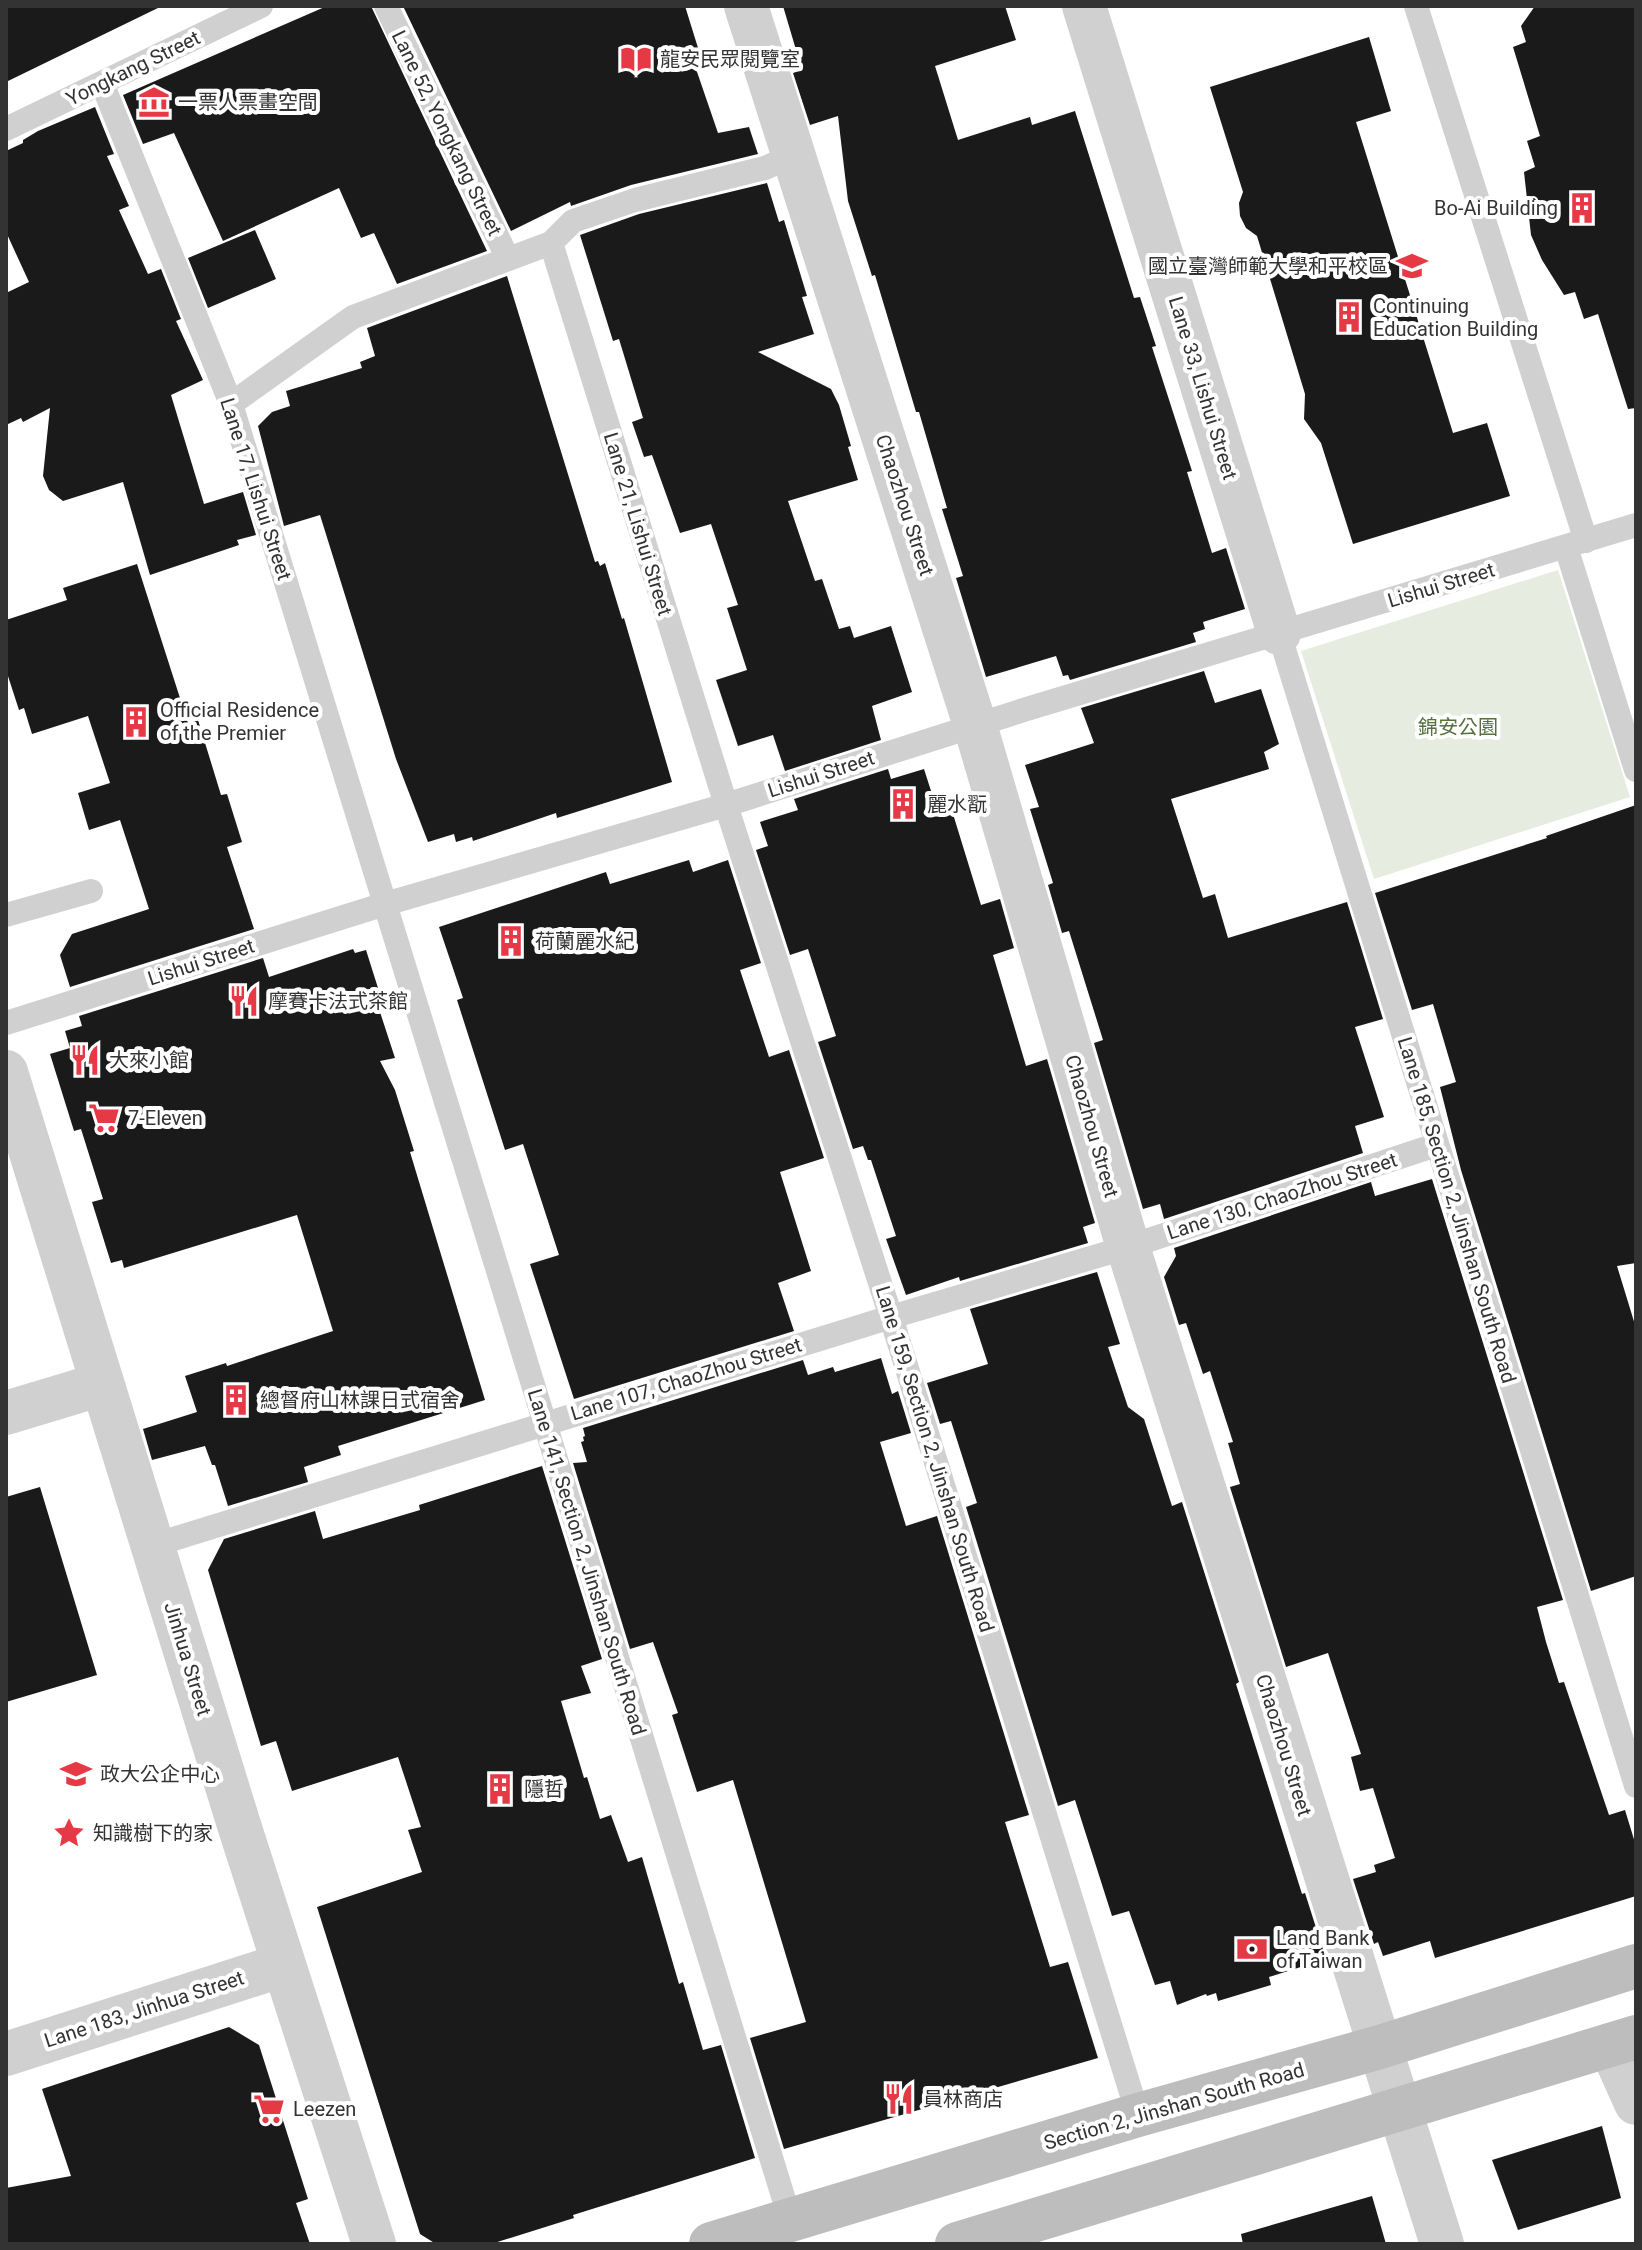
<svg xmlns="http://www.w3.org/2000/svg" width="1642" height="2250" viewBox="0 0 1642 2250" font-family="Roboto,'Noto Sans TC',sans-serif">
  <style>
    .green { fill: #e6ecdf }
    .building { fill: #1a1a1a }
    .lines { fill: none; stroke-linecap: round; stroke-linejoin: round }
    .service { stroke: #d0d0d0; stroke-width: 24 }
    .minor { stroke: #d0d0d0; stroke-width: 44 }
    .tertiary { stroke: #d0d0d0; stroke-width: 44 }
    .secondary { stroke: #bdbdbd; stroke-width: 44 }
    .labels { text-anchor: middle; stroke-width: 8; stroke-linejoin: round; paint-order: stroke }
    .poi-label { font-size: 20px; fill: #333; stroke: #fff; text-anchor: start }
    .street-label { font-size: 20px; fill: #333; stroke: #fff }
    .park-label { font-size: 20px; fill: #56703f; stroke: #fff }
  </style>
  <rect width="100%" height="100%" fill="#fff"/>
  <path class="green" d="M1558 570 1630 797 1374 879 1301 651Z"/>
  <path class="building" d="M6 6H162L6 82Z
    M327 6H371L487 251 397 284 374 233 361 238 339 188 223 241 174 133 143 144 123 95Z
    M403 6H685L703 64 695 66 718 133 749 127 758 154 631 185 571 206 570 202 511 231Z
    M783 6H1005L1016 40 935 66 958 140 1030 117 1032 125 1075 111 1134 298 1140 297 1156 346 1152 347 1192 471 1187 472 1212 553 1226 548 1245 609 1203 622 1205 629 1193 633 1196 642 1070 680 1068 675 1063 676 1056 656 986 677 956 578 963 576 942 509 947 508 919 412H916L875 275 872 276 848 201 838 116 810 125 793 73 802 70Z
    M1535 6H1636V408L1628 409 1598 314 1584 319 1575 292 1564 295 1542 260 1531 235 1524 172 1535 167 1527 141 1540 136 1513 47 1526 42 1521 26Z
    M1369 37 1391 111 1356 122 1453 433 1487 423 1510 496 1353 544 1321 443 1304 419 1305 394 1257 236 1246 228 1240 216 1239 203 1243 192 1210 87Z
    M95 107 114 154 107 156 129 206 119 210 148 274 161 269 181 319 176 321 203 380 171 395 204 504 243 492 256 535 237 540 239 545 150 575 123 482 63 501 49 490 43 476 50 408 23 422 21 418 6 425V293L29 282 6 232V151L23 143V140L38 131Z
    M767 183 779 222 784 220 807 296 802 297 814 334 758 352 831 389 839 405 851 446 848 447 858 480 788 501 815 581 822 579 839 629 850 626 854 638 891 626 912 692 872 706 881 740 785 771 773 735 738 746 716 680 747 670 727 608 738 605 711 524 680 533 652 455 644 457 632 422 643 418 619 339 613 341 580 235 639 214Z
    M255 230 276 279 208 308 188 258Z
    M507 276 595 562 598 561 600 566 605 563 622 619 624 618 672 782 557 818 556 813 473 841 472 837 456 842 454 834 428 842 396 759 320 515 284 526 258 426 272 412 290 406 286 391 362 368 360 362 375 356 367 328Z
    M137 564 188 723 198 720 221 795 227 794 242 842 227 847 254 929 70 987 60 955 72 934 149 909 120 820 89 830 78 793 110 783 88 716 32 734 24 708 19 710 6 670V620L67 600 63 588Z
    M1204 671 1215 703 1261 689 1279 744 1264 752 1269 769 1171 799 1203 898 1215 894 1228 938 1347 902 1383 1019 1355 1027 1384 1117 1355 1126 1363 1153 1164 1219 1160 1204 1143 1209 1094 1043 1103 1040 1069 931 1062 933 1048 885 1053 883 1030 809 1039 807 1025 765 1094 743 1081 708Z
    M888 769 891 779 924 769 932 794 939 791 947 816 953 814 981 905 1000 899 1014 948 993 955 1026 1066 1047 1059 1095 1223 1083 1227 1088 1243 960 1281 959 1277 906 1295 886 1239 896 1236 871 1160H868L863 1146 853 1149 818 1042 836 1036 808 949 790 955 756 850 768 846 760 822 798 810 794 799Z
    M1636 805V1263L1617 1266 1636 1328V1576L1591 1591 1461 1170 1440 1087 1456 1082 1433 1004 1412 1010 1375 893 1547 838 1546 836Z
    M689 860 693 872 728 860 761 963 740 970 769 1057 789 1050 824 1158 780 1172 811 1271 778 1283 794 1331 574 1399 530 1264 559 1255 523 1144 505 1150 457 1000 463 998 439 927 606 872 610 884Z
    M353 949 355 953 366 950 384 1007 379 1009 395 1058 380 1061 395 1090 414 1151 410 1152 485 1400 338 1446 341 1455 304 1467 308 1482 228 1506 215 1465H212L205 1446 152 1460 143 1429 197 1412 185 1376 226 1363 227 1366 333 1331 297 1215 124 1268 122 1260 111 1263 92 1202 103 1199 81 1129 74 1131 50 1054 70 1048 65 1031 82 1026 79 1016 263 958 269 977Z
    M1432 1179 1563 1600 1537 1607 1546 1642 1559 1683 1564 1682 1609 1815 1625 1810 1636 1846V1896L1435 1958 1430 1941 1383 1956 1378 1942 1374 1944 1353 1879 1376 1872 1374 1865 1395 1858 1373 1788 1360 1791 1351 1757 1361 1754 1328 1653 1286 1667 1230 1487 1240 1484 1228 1443 1233 1442 1210 1371 1203 1374 1186 1323 1179 1325 1164 1277 1176 1256 1174 1248 1371 1182 1375 1196Z
    M1097 1272 1120 1344 1108 1347 1128 1407 1144 1419 1172 1506 1182 1502 1239 1682 1236 1684 1302 1894 1305 1893 1326 1959 1269 1977 1271 1985 1218 2001 1216 1993 1207 1996 1206 1994 1177 2005 1170 1981 1155 1985 1129 1911 1112 1916 1075 1800 1058 1806 966 1507 977 1503 951 1421 940 1424 927 1383 988 1364 970 1309Z
    M881 1358 892 1394 898 1391 911 1433 880 1442 906 1526 937 1516 1029 1815 1005 1822 1050 1967 1068 1962 1098 2058 784 2149 750 2038 806 2022 733 1780 697 1792 672 1715 678 1713 653 1642 630 1649 573 1463 587 1462 581 1442 584 1441 583 1437 585 1436 583 1428 803 1360 808 1375 833 1367 835 1372Z
    M542 1466 602 1659 581 1666 591 1693 561 1701 584 1778 587 1777 600 1819 611 1815 628 1862 642 1857 679 1984 683 1982 703 2050 721 2045 755 2158 573 2215 574 2218 491 2244H436L420 2234 317 1907 422 1872 408 1830 421 1827 398 1757 292 1791 276 1741 261 1746 208 1570 224 1539 315 1511 323 1539 420 1510 419 1505Z
    M40 1487 97 1675 6 1702V1497Z
    M229 2027 259 2045 308 2199 296 2203 310 2244H6V2188L71 2176 42 2089Z
    M1602 2126 1621 2198 1518 2230 1492 2160Z
    M1372 2196 1386 2244H1243L1241 2234Z"/>
  <g class="lines">
    <path class="service" d="M386 6 508 259
      M1416 6 1586 541
      M102 83 231 404 790 2219
      M6 129 261 6
      M551 243 726 805 891 1317 1138 2115
      M231 404 353 317 551 243 573 221 635 200 765 168 793 155
      M1566 547 1636 770
      M1279 633 1636 1786
      M6 915 91 891
      M6 1023 385 904 726 805 1030 708 1636 525
      M154 1545 891 1317 1128 1247 1436 1145"/>
    <path class="minor" d="M1084 6 1279 633
      M6 1413 102 1384
      M1610 2045 1636 2103
      M6 2054 283 1965"/>
    <path class="tertiary" d="M746 6 975 725 1128 1247 1442 2244
      M6 1072 239 1825 374 2244"/>
    <path class="secondary" d="M711 2244 1138 2115 1380 2047 1636 1966
      M957 2244 1636 2037"/>
  </g>
  <defs>
    <symbol id="library-bare" viewBox="-9 -9 18 18"><path d="M-6-4Q-3-5.5-.7-3.5V5Q-3 3-6 4ZM6-4Q3-5.5 .7-3.5V5Q3 3 6 4Z" fill="#e63946" stroke="#fff" stroke-width="2.5" paint-order="stroke"/></symbol>
    <symbol id="museum-bare" viewBox="-9 -9 18 18"><path d="M0-6L6-3V-2H-6V-3ZM-5-1h2V3h-2ZM-1-1h2V3h-2ZM3-1h2V3H3ZM-6 4H6V6H-6Z" fill="#e63946" stroke="#fff" stroke-width="2.5" paint-order="stroke"/></symbol>
    <symbol id="building-bare" viewBox="-9 -9 18 18"><path d="M-4-6H4V6H1V3H-1V6H-4ZM-2.5-4.3h1.7v1.8h-1.7ZM.8-4.3h1.7v1.8H.8ZM-2.5-1h1.7V.8h-1.7ZM.8-1h1.7V.8H.8Z" fill="#e63946" stroke="#fff" stroke-width="2.5" paint-order="stroke"/></symbol>
    <symbol id="school-bare" viewBox="-9 -9 18 18"><path d="M0-5L7-2L0 1L-7-2ZM-4 1L0 2.5L4 1V4Q0 6-4 4Z" fill="#e63946" stroke="#fff" stroke-width="2.5" paint-order="stroke"/></symbol>
    <symbol id="restaurant-bare" viewBox="-9 -9 18 18"><path d="M-5-6h1v4h1v-4h1v4h1v-4h1v5L-1.5 .5V6h-2V.5L-5-1ZM5-6V6H3V1.5H1.5Q1.5-4 5-6Z" fill="#e63946" stroke="#fff" stroke-width="2.5" paint-order="stroke"/></symbol>
    <symbol id="supermarket-bare" viewBox="-9 -9 18 18"><path d="M-6-5.5h2.5l.6 2H6L4.5 2H-2.5L-4.4-4H-6ZM-1.5 3.2a1.3 1.3 0 1 0 .1 0ZM3 3.2a1.3 1.3 0 1 0 .1 0Z" fill="#e63946" stroke="#fff" stroke-width="2.5" paint-order="stroke"/></symbol>
    <symbol id="university-bare" viewBox="-9 -9 18 18"><path d="M0-5L7-2L0 1L-7-2ZM-4 1L0 2.5L4 1V4Q0 6-4 4Z" fill="#e63946" stroke="#fff" stroke-width="2.5" paint-order="stroke"/></symbol>
    <symbol id="sight-bare" viewBox="-9 -9 18 18"><path d="M0-6L1.8-2.2L6-1.7L2.9 1.2L3.7 5.4L0 3.3L-3.7 5.4L-2.9 1.2L-6-1.7L-1.8-2.2Z" fill="#e63946" stroke="#fff" stroke-width="2.5" paint-order="stroke"/></symbol>
    <symbol id="bank-bare" viewBox="-9 -9 18 18"><path d="M-6-4H6V4H-6ZM0-2.3a2.3 2.3 0 1 0 0 4.6a2.3 2.3 0 1 0 0-4.6Z" fill="#e63946" stroke="#fff" stroke-width="2.5" paint-order="stroke"/></symbol>
  </defs>
  <g fill-rule="evenodd">
    <use href="#library-bare" x="614" y="37" width="44" height="44"/>
    <use href="#museum-bare" x="132" y="80" width="44" height="44"/>
    <use href="#building-bare" x="1560" y="186" width="44" height="44"/>
    <use href="#school-bare" x="1390" y="244" width="44" height="44"/>
    <use href="#building-bare" x="1327" y="295" width="44" height="44"/>
    <use href="#building-bare" x="114" y="700" width="44" height="44"/>
    <use href="#building-bare" x="881" y="782" width="44" height="44"/>
    <use href="#building-bare" x="489" y="919" width="44" height="44"/>
    <use href="#restaurant-bare" x="222" y="979" width="44" height="44"/>
    <use href="#restaurant-bare" x="63" y="1038" width="44" height="44"/>
    <use href="#supermarket-bare" x="82" y="1096" width="44" height="44"/>
    <use href="#building-bare" x="214" y="1378" width="44" height="44"/>
    <use href="#university-bare" x="54" y="1752" width="44" height="44"/>
    <use href="#building-bare" x="478" y="1767" width="44" height="44"/>
    <use href="#sight-bare" x="47" y="1811" width="44" height="44"/>
    <use href="#bank-bare" x="1230" y="1927" width="44" height="44"/>
    <use href="#restaurant-bare" x="877" y="2077" width="44" height="44"/>
    <use href="#supermarket-bare" x="247" y="2087" width="44" height="44"/>
  </g>
  <g class="labels">
    <g class="poi-label">
      <text x="660" y="66">龍安民眾閱覽室</text>
      <text x="178" y="109">一票人票畫空間</text>
      <text x="1558" y="215" text-anchor="end">Bo-Ai Building</text>
      <text x="1388" y="273" text-anchor="end">國立臺灣師範大學和平校區</text>
      <text x="1373" y="313">Continuing<tspan x="1373" dy="23">Education Building</tspan></text>
      <text x="160" y="717">Official Residence<tspan x="160" dy="23">of the Premier</tspan></text>
      <text x="927" y="811">麗水翫</text>
      <text x="535" y="948">荷蘭麗水紀</text>
      <text x="268" y="1008">摩賽卡法式茶館</text>
      <text x="109" y="1067">大來小館</text>
      <text x="128" y="1125">7-Eleven</text>
      <text x="260" y="1407">總督府山林課日式宿舍</text>
      <text x="100" y="1781">政大公企中心</text>
      <text x="524" y="1796">隱哲</text>
      <text x="93" y="1840">知識樹下的家</text>
      <text x="1276" y="1945">Land Bank<tspan x="1276" dy="23">of Taiwan</tspan></text>
      <text x="923" y="2106">員林商店</text>
      <text x="293" y="2116">Leezen</text>
    </g>
    <g class="street-label">
      <text transform="translate(133 68) rotate(-26)" y="7">Yongkang Street</text>
      <text transform="translate(447 133) rotate(64)" y="7">Lane 52, Yongkang Street</text>
      <text transform="translate(1203 388) rotate(73)" y="7">Lane 33, Lishui Street</text>
      <text transform="translate(256 489) rotate(72)" y="7">Lane 17, Lishui Street</text>
      <text transform="translate(905 505) rotate(72)" y="7">Chaozhou Street</text>
      <text transform="translate(638 524) rotate(73)" y="7">Lane 21, Lishui Street</text>
      <text transform="translate(1441 585) rotate(-17)" y="7">Lishui Street</text>
      <text transform="translate(821 774) rotate(-18)" y="7">Lishui Street</text>
      <text transform="translate(201 962) rotate(-18)" y="7">Lishui Street</text>
      <text transform="translate(1092 1126) rotate(74)" y="7">Chaozhou Street</text>
      <text transform="translate(1282 1196) rotate(-18)" y="7">Lane 130, ChaoZhou Street</text>
      <text transform="translate(1457 1210) rotate(73)" y="7">Lane 185, Section 2, Jinshan South Road</text>
      <text transform="translate(686 1379) rotate(-17)" y="7">Lane 107, ChaoZhou Street</text>
      <text transform="translate(935 1459) rotate(73)" y="7">Lane 159, Section 2, Jinshan South Road</text>
      <text transform="translate(587 1562) rotate(73)" y="7">Lane 141, Section 2, Jinshan South Road</text>
      <text transform="translate(188 1659) rotate(73)" y="7">Jinhua Street</text>
      <text transform="translate(1284 1745) rotate(73)" y="7">Chaozhou Street</text>
      <text transform="translate(144 2009) rotate(-18)" y="7">Lane 183, Jinhua Street</text>
      <text transform="translate(1174 2106) rotate(-16)" y="7">Section 2, Jinshan South Road</text>
    </g>
    <g class="park-label">
      <text x="1458" y="734">錦安公園</text>
    </g>
  </g>
  <rect width="1642" height="2250" fill="none" stroke="#333333" stroke-width="16"/>
</svg>
